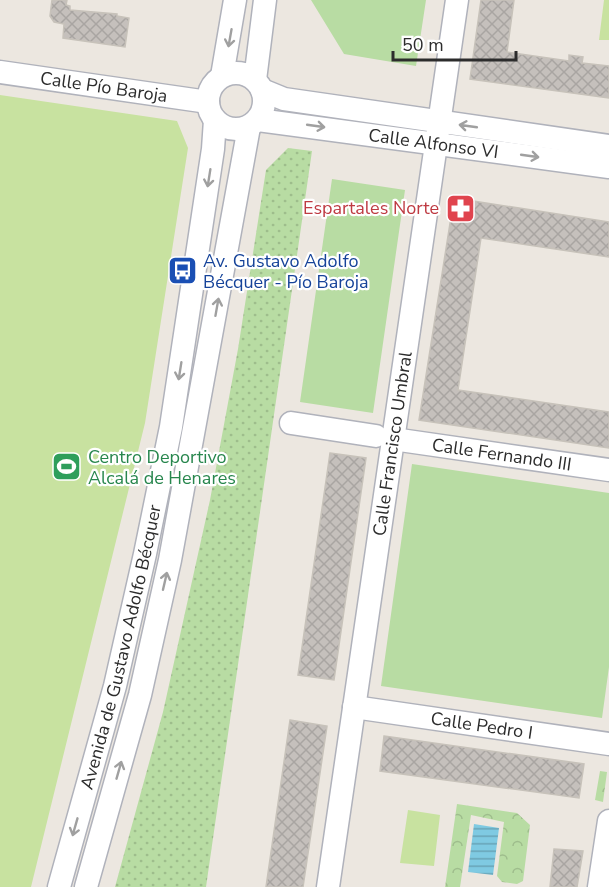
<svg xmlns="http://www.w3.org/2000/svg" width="609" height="887" viewBox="0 0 609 887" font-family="'Nunito Sans',sans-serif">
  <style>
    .grass { fill: #b8dca3 }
    .park { fill: url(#park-crowns) }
    .garden { fill: url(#garden-dots) }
    .pitch { fill: #c8e2a0 }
    .water { fill: url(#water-rules) }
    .building { fill: url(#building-cross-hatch); stroke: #c7c2ba; stroke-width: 1.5 }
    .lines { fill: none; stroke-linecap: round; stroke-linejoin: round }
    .minor-casing { stroke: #b0b2bb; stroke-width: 25 }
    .minor { stroke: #fff; stroke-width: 22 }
    .oneway { stroke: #a0a0a0 }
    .labels { text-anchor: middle; stroke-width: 4.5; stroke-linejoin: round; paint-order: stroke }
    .street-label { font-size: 18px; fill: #2c2c2c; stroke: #fff }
    .health-label { font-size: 18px; fill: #be3a42; stroke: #fff; text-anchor: end }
    .transit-label { font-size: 18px; fill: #164399; stroke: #fff; text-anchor: start }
    .leisure-label { font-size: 18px; fill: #27864d; stroke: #fff; text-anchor: start }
  </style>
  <defs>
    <pattern id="park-crowns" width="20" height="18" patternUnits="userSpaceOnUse" patternTransform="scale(1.5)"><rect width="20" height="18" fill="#b8dca3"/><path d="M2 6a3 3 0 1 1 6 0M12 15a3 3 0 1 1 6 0" fill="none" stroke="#9ebd8c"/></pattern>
    <pattern id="garden-dots" width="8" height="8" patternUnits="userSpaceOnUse" patternTransform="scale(1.5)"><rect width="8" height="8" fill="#b8dca3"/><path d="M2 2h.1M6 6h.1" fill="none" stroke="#9ebd8c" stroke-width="1.8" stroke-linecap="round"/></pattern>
    <pattern id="water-rules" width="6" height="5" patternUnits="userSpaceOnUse" patternTransform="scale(1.5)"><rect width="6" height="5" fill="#7fcae2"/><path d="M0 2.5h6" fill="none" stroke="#68a4b7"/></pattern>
    <pattern id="building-cross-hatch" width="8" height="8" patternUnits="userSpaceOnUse" patternTransform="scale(1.5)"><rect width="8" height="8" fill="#c5c0bc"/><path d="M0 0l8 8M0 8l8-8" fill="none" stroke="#a9a5a2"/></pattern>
  </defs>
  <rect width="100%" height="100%" fill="#ece7e0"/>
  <path class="grass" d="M311 0H426L416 66 344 54Z
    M332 179 405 190 373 413 300 402Z
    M412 464 609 493V667L602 718 381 686Z"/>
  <path class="park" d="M600 771 607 772 603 802 595 800Z
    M457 804 517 813 530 825 523 881 517 884 502 882 497 876 504 822 471 815 460 887H445Z"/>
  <path class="garden" d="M288 148 312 151 206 887H115L163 712 210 500 238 349 266 170Z"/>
  <path class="pitch" d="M604 0H609V40H599Z
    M0 95 177 121 188 148 145 423 31 887H0Z
    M408 810 440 815 434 866 400 863Z"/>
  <path class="water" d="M474 824 499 828 493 875 468 872Z"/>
  <path class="building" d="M52 0H67L66 5 70 6V10L117 14V16L129 18 125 47 63 38 64 24 54 22 50 16Z
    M481 0H514L507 52 569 61V55L583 57 582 63 609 66V98L470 79Z
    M454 198 609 222V257L481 238 458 390 609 412V448L419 420Z
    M330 453 366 458 334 680 298 675Z
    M290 720 327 726 303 887H266Z
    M384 736 584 764 579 798 380 771Z
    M554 849 583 851 577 887H550Z"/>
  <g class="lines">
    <defs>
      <g id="minor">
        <path id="s1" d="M0 72 208 102"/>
        <circle cx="236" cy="101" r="28"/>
        <path d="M222 76 235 0"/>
        <path d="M255 80 265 0"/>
        <path d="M262 90 284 99 609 146"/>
        <path id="s2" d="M258 120 609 167"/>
        <path d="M291 423 376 436"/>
        <path id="s3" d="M393 439 609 470"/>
        <path id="s4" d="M354 707 609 744"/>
        <path id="s5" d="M59 887 115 686 145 554 171 427 213 149 215 120"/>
        <path d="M86 887 140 695 170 560 249 127"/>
        <path id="s6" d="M328 887 457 0"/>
        <path d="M599 887 609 821"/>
      </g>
    </defs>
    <use href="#minor" class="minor-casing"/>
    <use href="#minor" class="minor"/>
  </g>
  <defs><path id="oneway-shaft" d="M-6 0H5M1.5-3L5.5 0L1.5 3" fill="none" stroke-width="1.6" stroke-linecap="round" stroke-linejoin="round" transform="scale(1.5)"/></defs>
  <g class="oneway">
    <use href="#oneway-shaft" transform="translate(230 38) rotate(100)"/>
    <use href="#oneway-shaft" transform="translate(316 126) rotate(8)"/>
    <use href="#oneway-shaft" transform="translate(468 126) rotate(-172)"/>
    <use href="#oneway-shaft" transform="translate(530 156) rotate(8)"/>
    <use href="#oneway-shaft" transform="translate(209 178) rotate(99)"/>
    <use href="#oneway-shaft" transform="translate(217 307) rotate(-80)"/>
    <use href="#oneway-shaft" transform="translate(180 371) rotate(99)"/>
    <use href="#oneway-shaft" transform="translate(165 581) rotate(-77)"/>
    <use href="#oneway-shaft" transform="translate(119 770) rotate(-74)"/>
    <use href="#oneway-shaft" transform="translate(75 827) rotate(106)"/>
  </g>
  <defs>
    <symbol id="pharmacy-square" viewBox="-11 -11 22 22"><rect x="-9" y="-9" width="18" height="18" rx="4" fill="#e0444e" stroke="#fff"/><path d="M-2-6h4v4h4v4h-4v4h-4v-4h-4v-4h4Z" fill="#fff"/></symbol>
    <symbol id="bus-square" viewBox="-11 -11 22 22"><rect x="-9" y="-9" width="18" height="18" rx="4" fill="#1a4fb4" stroke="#fff"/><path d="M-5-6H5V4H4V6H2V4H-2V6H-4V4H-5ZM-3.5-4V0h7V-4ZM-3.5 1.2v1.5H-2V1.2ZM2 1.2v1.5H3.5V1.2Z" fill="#fff"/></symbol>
    <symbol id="stadium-square" viewBox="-11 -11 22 22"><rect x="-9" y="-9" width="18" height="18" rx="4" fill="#2e9e5b" stroke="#fff"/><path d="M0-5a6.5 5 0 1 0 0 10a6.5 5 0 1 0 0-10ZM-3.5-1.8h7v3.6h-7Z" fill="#fff"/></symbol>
  </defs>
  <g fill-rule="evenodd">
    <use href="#pharmacy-square" x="444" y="192" width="33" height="33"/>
    <use href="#bus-square" x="166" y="254" width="33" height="33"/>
    <use href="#stadium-square" x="50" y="450" width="33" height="33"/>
  </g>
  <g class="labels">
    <g class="street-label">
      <text dy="6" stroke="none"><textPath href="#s1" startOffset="105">Calle Pío Baroja</textPath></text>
      <text dy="6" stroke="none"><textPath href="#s2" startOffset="177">Calle Alfonso VI</textPath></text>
      <text dy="6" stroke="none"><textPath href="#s6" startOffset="448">Calle Francisco Umbral</textPath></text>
      <text dy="6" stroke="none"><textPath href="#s3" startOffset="110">Calle Fernando III</textPath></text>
      <text dy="6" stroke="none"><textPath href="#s5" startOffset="248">Avenida de Gustavo Adolfo Bécquer</textPath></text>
      <text dy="6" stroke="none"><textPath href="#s4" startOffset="129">Calle Pedro I</textPath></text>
    </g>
    <g class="health-label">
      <text x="439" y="214">Espartales Norte</text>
    </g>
    <g class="transit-label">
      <text x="203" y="267">Av. Gustavo Adolfo<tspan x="203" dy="21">Bécquer - Pío Baroja</tspan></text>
    </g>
    <g class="leisure-label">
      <text x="88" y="463">Centro Deportivo<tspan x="88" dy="21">Alcalá de Henares</tspan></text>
    </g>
  </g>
  <path d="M393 51v9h123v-9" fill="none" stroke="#2c2c2c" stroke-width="3"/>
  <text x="402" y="51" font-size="18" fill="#2c2c2c" stroke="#ffffff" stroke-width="4.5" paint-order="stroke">50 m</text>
</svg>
